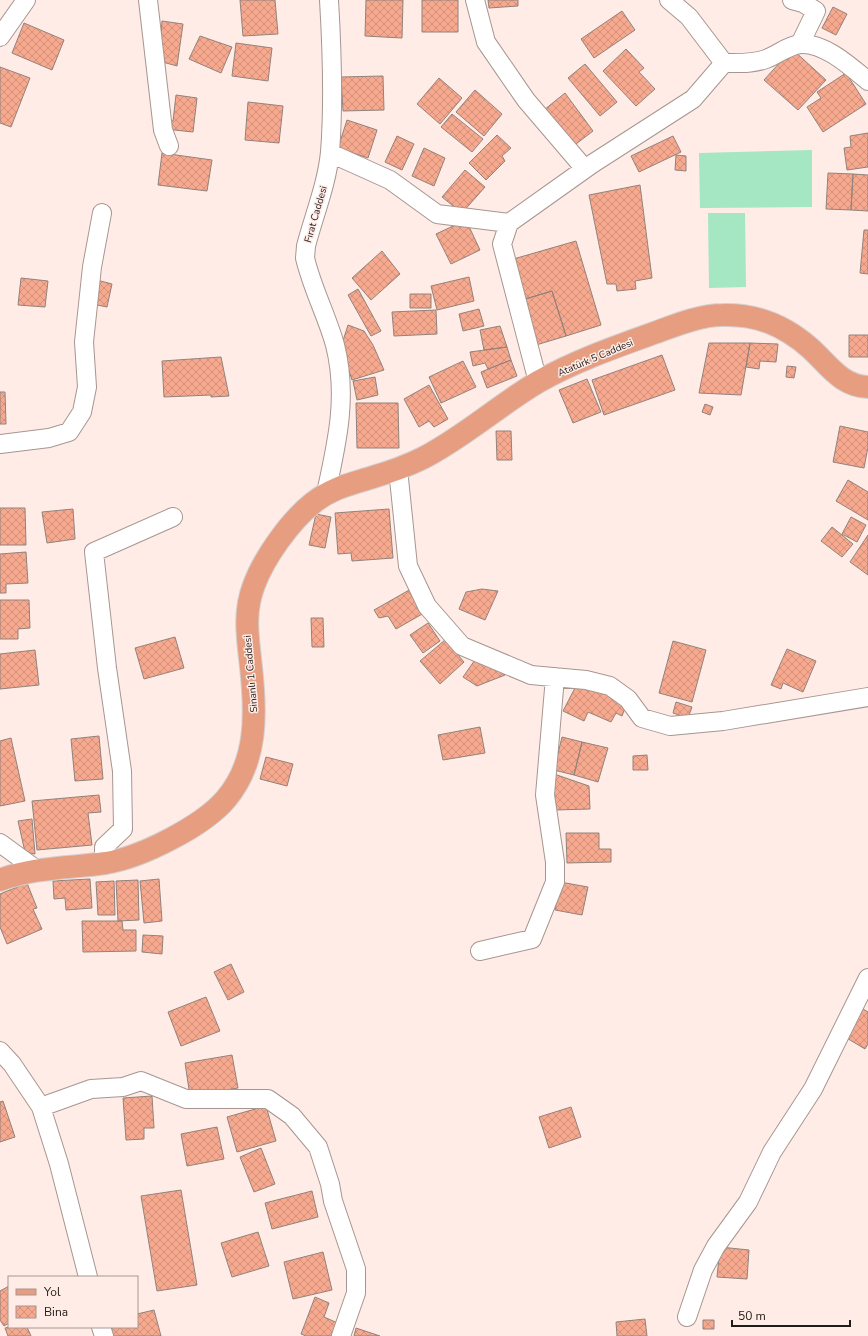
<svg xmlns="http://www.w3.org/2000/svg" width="868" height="1336" viewBox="0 0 868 1336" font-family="'Nunito Sans',sans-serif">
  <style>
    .garden { fill: #a5e6c3 }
    .building { fill: url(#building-cross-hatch); stroke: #92827c }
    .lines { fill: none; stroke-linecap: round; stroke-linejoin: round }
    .minor-casing { stroke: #a79690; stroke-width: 20 }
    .major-casing { stroke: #d2d1d1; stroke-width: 24 }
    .minor { stroke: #fff; stroke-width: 18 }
    .major { stroke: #e79d80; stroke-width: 22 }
    .labels { text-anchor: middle; stroke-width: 3; stroke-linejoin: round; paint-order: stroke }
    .street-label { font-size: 10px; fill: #201a18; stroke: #ffece6 }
  </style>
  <defs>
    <pattern id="building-cross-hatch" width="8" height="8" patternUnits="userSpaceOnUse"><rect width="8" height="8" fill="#f6a98e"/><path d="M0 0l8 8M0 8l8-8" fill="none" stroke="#d3917a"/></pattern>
  </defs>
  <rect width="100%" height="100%" fill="#ffece6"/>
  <path class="garden" d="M812 150V207L700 208 699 153Z
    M708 213H745L746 287 709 288Z"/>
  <path class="building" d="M240 0H275L278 34 243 36Z
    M366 0H403L402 38 365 36Z
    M422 0H458V32H422Z
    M488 0H518V6L489 8Z
    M833 7 847 14 836 35 822 28Z
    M622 11 635 30 594 58 581 39Z
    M162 21 183 24 177 66 159 61Z
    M24 23 64 40 52 70 12 53Z
    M200 36 232 47 221 73 189 59Z
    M236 43 272 48 268 81 232 76Z
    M626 49 644 68 639 72 655 89 636 106 603 71Z
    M792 49 826 80 798 110 764 80Z
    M585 64 617 102 600 116 568 78Z
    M0 67 30 78 11 127 0 123Z
    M846 73 866 104 823 132 807 107 821 98 817 92Z
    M383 76 384 110 343 111 341 77Z
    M439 78 462 98 440 124 417 104Z
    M475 90 502 114 484 136 456 112Z
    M565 93 593 131 572 147 544 110Z
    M176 95 197 98 193 132 165 129 166 120 173 121Z
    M248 102 283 106 279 143 245 140Z
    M452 114 483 139 472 152 441 127Z
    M347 120 377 130 368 158 338 148Z
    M868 133V167L847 170 844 148 851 147 850 136Z
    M497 135 511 148 502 156 505 161 486 180 469 163Z
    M397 136 414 144 402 170 385 162Z
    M673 136 681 152 639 172 631 156Z
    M424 148 445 158 434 186 412 176Z
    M162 153 212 160 207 191 158 185Z
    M676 155 686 156V171L675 170Z
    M465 170 485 187 462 213 442 197Z
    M828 173 853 174 851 210 826 209Z
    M853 174 868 175V211L851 210Z
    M640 185 652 278 635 281 636 289 617 291 616 284H607L589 195Z
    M466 220 480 250 451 264 436 234Z
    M864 230H868V274L860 273Z
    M576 241 601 325 566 336 552 291 522 300 510 260Z
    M382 251 400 274 371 300 352 278Z
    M469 277 474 301 437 310 431 286Z
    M21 278 48 281 45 307 18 305Z
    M97 280 112 284 107 307 92 304Z
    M358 289 381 331 371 336 348 295Z
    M552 291 566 336 536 345 522 300Z
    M410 294H431V308H410Z
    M479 309 484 326 463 331 459 314Z
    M436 310 437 334 394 336 392 312Z
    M348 325 364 331 373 345 384 370 352 380 341 347Z
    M500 326 507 347 484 350 480 330Z
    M849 335H868V357H849Z
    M709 343H750L741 395 699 393Z
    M750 343 778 344 776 362 760 361 759 369 746 367Z
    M507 347 511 360 488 369 485 363 473 366 470 352Z
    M662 355 675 390 604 415 592 380Z
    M221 357 229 396 211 397V395L164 397 162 361Z
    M511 360 517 376 487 388 481 372Z
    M463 361 476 387 441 403 429 377Z
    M787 366 796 367 794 378 786 377Z
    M375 377 378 395 357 400 353 381Z
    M587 379 601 412 573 423 559 390Z
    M429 385 448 419 434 427 429 421 419 427 404 399Z
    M0 392H5L6 424H0Z
    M356 403H398L399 448H357Z
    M705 404 713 407 710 415 702 412Z
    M840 426 868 432V447L864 468 833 462Z
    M496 431H511L512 460H497Z
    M848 480 868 492V520L836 501Z
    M0 508H25L26 545H0Z
    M73 509 75 539 47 543 42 512Z
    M389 509 393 558 352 561 351 553 338 554 335 513Z
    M316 514 331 517 325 548 309 545Z
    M851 517 866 525 857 542 842 534Z
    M832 527 853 544 842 557 821 541Z
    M868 535V575L850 562Z
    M26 552 28 583 6 584V593H0V554Z
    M411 589 424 613 396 629 388 616 379 618 374 610Z
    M482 589 498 591 485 620 459 609 466 592Z
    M0 600H29L30 628 18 629V639H0Z
    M311 618H323L324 647H312Z
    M428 623 440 641 423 653 410 635Z
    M175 637 184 668 144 679 135 648Z
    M445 640 464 662 440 684 420 661Z
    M673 641 706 650 692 702 659 693Z
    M787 649 816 661 803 692 783 683 781 689 771 685Z
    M35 650 39 685 0 689V654Z
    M477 657 505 675 477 686 463 677Z
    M576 686 628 700 622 716 616 713 611 722 588 712 584 721 563 711Z
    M676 702 692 707 688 718 673 713Z
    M480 727 485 753 443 760 438 735Z
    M99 736 103 779 75 781 71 739Z
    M562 737 582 742 574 775 554 770Z
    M11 738 25 801 0 806V741Z
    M582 742 608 748 598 782 574 775Z
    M647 755 648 770H633V756Z
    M266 757 293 764 287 786 260 779Z
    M554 774 589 786 590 809 555 810Z
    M99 795 101 812 88 813 92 845 37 850 32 801Z
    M32 819 35 854 25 852 18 821Z
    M566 833H599V849H611V862L567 863Z
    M90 879 92 908 66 910 65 898 54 899 53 881Z
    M159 879 162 921 144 923 140 881Z
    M138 880 139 920 118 921 116 881Z
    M114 881 115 915H98L96 882Z
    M560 882 588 887 582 915 555 910Z
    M27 883 37 908 33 909 42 929 7 944 0 927V894Z
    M82 921H122L123 930H136V951L83 952Z
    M143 935 163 936 162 954 142 952Z
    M231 964 244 992 228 1000 214 972Z
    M206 997 220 1031 181 1046 168 1012Z
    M863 1009 868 1012V1044L865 1049 845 1037Z
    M232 1055 238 1088 190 1096 185 1063Z
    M152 1096 154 1128H144V1139L126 1140 123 1098Z
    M3 1101 15 1137 0 1142V1102Z
    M266 1106 276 1141 237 1152 227 1117Z
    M571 1107 581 1137 549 1148 539 1117Z
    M217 1127 224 1159 187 1166 181 1134Z
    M261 1148 275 1184 254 1192 240 1157Z
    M181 1190 197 1285 157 1291 141 1196Z
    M312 1191 318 1217 272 1229 265 1203Z
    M258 1232 269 1266 232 1277 221 1243Z
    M720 1247 749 1250 747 1279 717 1277Z
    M323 1252 332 1290 293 1299 284 1262Z
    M9 1286V1323L4 1326 0 1320V1291Z
    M315 1297 329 1303 324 1317 340 1324 335 1336H306L301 1334Z
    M154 1310 161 1336H112L109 1327H137V1314Z
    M645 1319 647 1336H617L616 1322Z
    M703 1320H714V1329H703Z
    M9 1327H27L31 1336H8L5 1328Z
    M356 1328 380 1336H354Z"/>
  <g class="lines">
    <defs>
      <path id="minor" d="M148 0 163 130 169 146
        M475 0 486 42 526 100 585 169
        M669 0 689 17 724 63
        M792 0 803 3 816 11 800 44
        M0 37 26 0
        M330 153 390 180 437 214 509 223
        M538 382 502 244 509 223 592 164 693 99 724 63C738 63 753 64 766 59 777 55 787 46 800 44 824 42 851 67 868 81
        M0 444 49 438 69 432 82 412 87 387 84 342 92 267 102 213
        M398 469 408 566 427 606 462 646 531 675 586 680 610 686 628 699 642 718 670 726 723 721 868 697
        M326 493C337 443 348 396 335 345 327 316 312 288 305 258L306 246C314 215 327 184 330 152 334 102 332 50 329 0
        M0 843 37 870
        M104 863V847L123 829 122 771 107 668 94 552 173 517
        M480 951 532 939 555 882V862L545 795 555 677
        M0 1051 12 1064 41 1107 59 1164 88 1277
        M41 1107 91 1089 123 1087 141 1081 186 1099H268L292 1116 318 1147 330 1184 333 1201 356 1269V1293L341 1336
        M687 1317 703 1270 716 1246 748 1202 772 1152 813 1089 868 978
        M101 1327 104 1336"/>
      <path id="major" d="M0 880C34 867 71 868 106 863 142 857 203 826 226 799 258 761 256 713 251 667 248 639 243 613 254 585 264 558 290 521 313 503 331 488 351 484 373 477 390 472 407 466 423 458 464 437 499 405 538 382 575 361 615 347 654 333 676 325 700 315 723 315 758 314 785 326 810 348 829 365 841 386 868 387"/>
    </defs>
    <use href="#minor" class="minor-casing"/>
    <use href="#major" class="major-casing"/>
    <use href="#minor" class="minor"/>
    <use href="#major" class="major"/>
  </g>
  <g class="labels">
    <g class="street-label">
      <text transform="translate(315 214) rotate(-74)" y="4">Fırat Caddesi</text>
      <text transform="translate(595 357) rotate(-23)" y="4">Atatürk 5 Caddesi</text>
      <text transform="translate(250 674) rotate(-95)" y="4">Sinanlı 1 Caddesi</text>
    </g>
  </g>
  <rect x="8" y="1276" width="130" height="52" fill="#ffece6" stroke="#a69894"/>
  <rect x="16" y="1289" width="20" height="6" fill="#e79d80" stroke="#a69894"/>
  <text x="44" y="1296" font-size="12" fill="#201a18">Yol</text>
  <rect x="16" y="1306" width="20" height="12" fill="url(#building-cross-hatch)" stroke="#a69894"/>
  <text x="44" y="1316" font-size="12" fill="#201a18">Bina</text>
  <path d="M732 1320v6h118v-6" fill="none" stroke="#201a18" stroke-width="2"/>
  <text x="738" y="1320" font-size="12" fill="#201a18" stroke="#ffece6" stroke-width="3" paint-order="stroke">50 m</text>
</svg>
